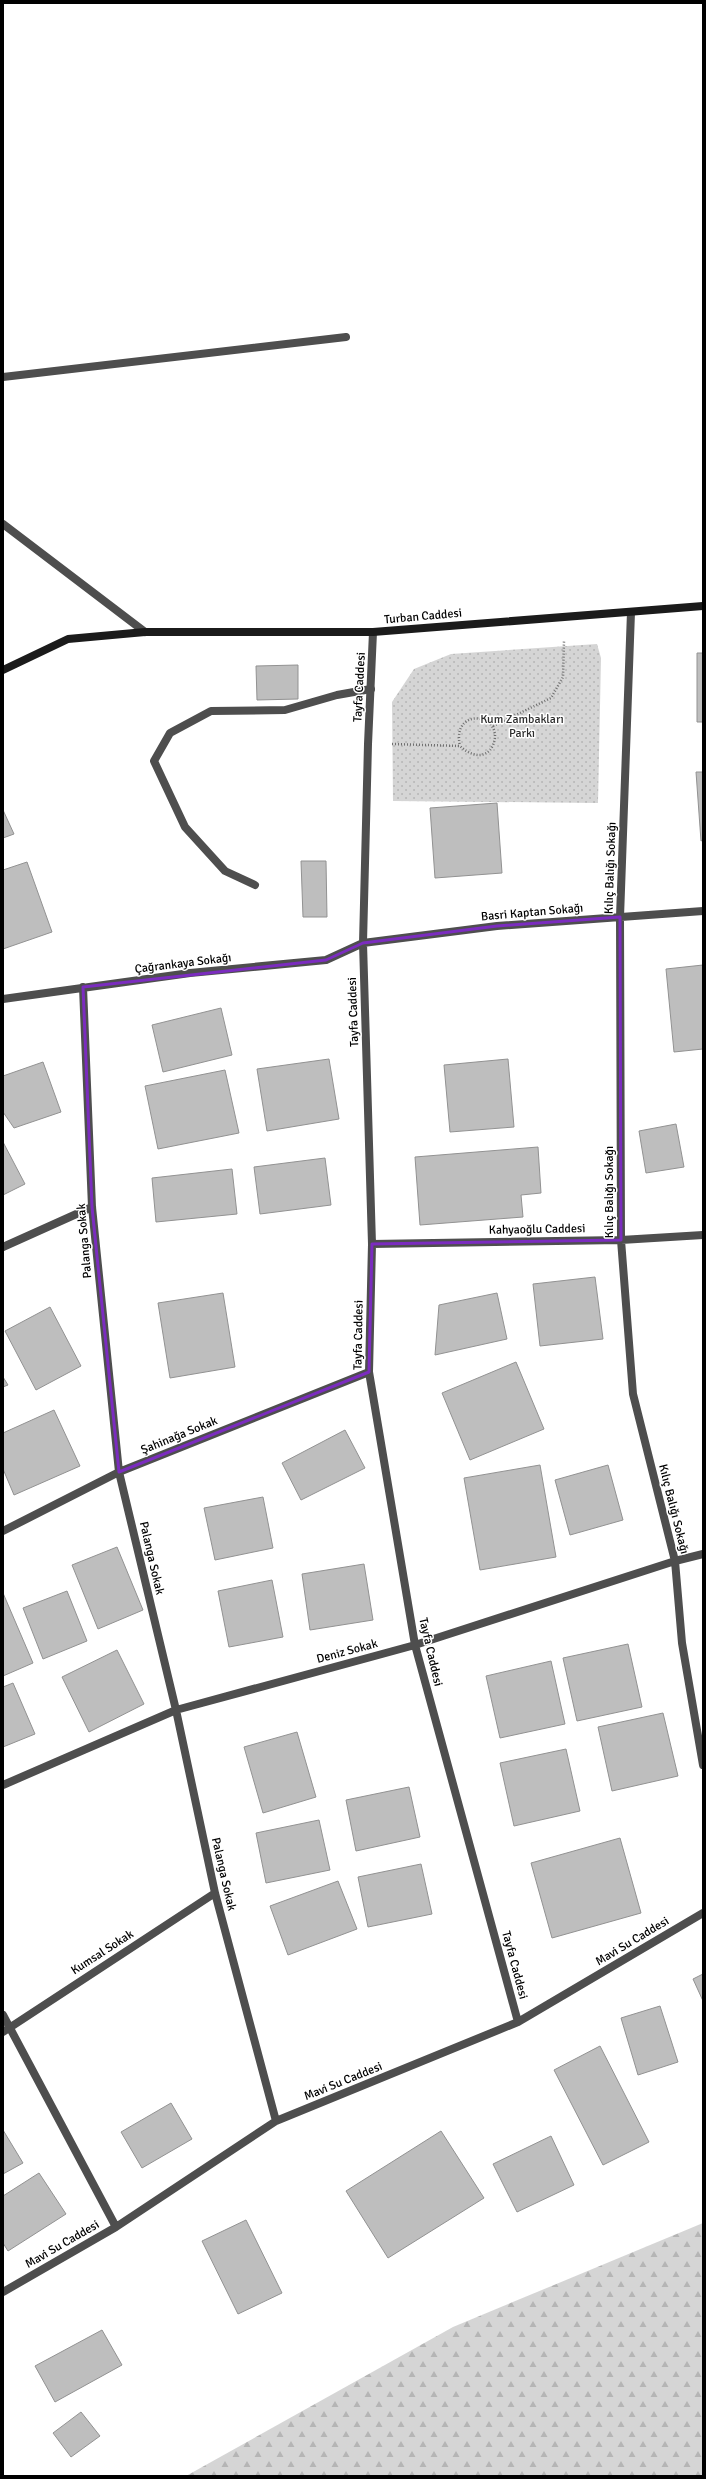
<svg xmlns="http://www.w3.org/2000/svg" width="706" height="2479" viewBox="0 0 706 2479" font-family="Signika,sans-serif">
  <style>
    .forest { fill: url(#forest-firs) }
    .park { fill: url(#park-dots) }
    .building { fill: #bebebe; stroke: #929292 }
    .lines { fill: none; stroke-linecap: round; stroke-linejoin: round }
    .path { stroke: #707070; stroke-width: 2.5; stroke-dasharray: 1 2; stroke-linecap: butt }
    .lane { stroke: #4e4e4e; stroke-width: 8 }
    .street { stroke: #4e4e4e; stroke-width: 8 }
    .secondary { stroke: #1b1b1b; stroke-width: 8 }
    .marked { fill: none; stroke: #7b2cbf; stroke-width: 3; stroke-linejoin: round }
    .labels { text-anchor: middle; stroke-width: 3; stroke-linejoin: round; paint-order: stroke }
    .street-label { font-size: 12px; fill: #000; stroke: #fff }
    .park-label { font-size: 12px; fill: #2c2c2c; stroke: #fff }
  </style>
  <defs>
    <pattern id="forest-firs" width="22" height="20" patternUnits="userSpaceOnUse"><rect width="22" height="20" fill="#d5d5d5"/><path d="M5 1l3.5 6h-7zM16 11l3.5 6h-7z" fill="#b5b5b5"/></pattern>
    <pattern id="park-dots" width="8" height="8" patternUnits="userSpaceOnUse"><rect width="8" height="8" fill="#d5d5d5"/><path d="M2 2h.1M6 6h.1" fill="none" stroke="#b5b5b5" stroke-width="1.8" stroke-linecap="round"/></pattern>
  </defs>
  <rect width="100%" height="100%" fill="#fff"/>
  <path class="forest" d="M703 2223V2476H186L453 2327Z"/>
  <path class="park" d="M597 644 601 658 598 803 393 801 392 702 414 669 451 654Z"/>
  <path class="building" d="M697 653H703V722H697Z
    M298 665V699L257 700 256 666Z
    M696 772H703V840L701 841Z
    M497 803 502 873 435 878 430 808Z
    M3 810 14 834 3 838Z
    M301 861H326L327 917H303Z
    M27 862 52 932 3 949V870Z
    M703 965V1049L674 1052 666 969Z
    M221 1008 232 1055 163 1072 152 1025Z
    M329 1059 339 1119 267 1131 257 1069Z
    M508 1059 514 1127 450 1132 444 1065Z
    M43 1062 61 1112 14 1128 3 1112V1076Z
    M225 1070 239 1133 158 1149 145 1086Z
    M676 1124 684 1167 646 1173 639 1131Z
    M3 1142 25 1184 3 1195Z
    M538 1147 541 1193 521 1195 523 1217 420 1225 415 1157Z
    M325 1158 331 1205 260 1214 254 1167Z
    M232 1169 237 1214 156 1222 152 1178Z
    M595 1277 603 1339 540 1346 533 1284Z
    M223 1293 235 1367 170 1378 158 1303Z
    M497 1293 507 1339 435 1355 439 1305Z
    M50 1307 81 1366 36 1390 5 1331Z
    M516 1362 544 1429 470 1460 442 1393Z
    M3 1377 8 1385 3 1387Z
    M54 1410 80 1466 14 1495 3 1469V1433Z
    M345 1430 365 1468 301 1500 282 1463Z
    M540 1465 556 1557 480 1570 464 1478Z
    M608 1465 623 1520 570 1535 555 1480Z
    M263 1497 273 1548 215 1560 204 1508Z
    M117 1547 143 1610 98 1629 72 1565Z
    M364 1564 373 1620 310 1630 302 1574Z
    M272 1580 283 1637 229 1647 218 1591Z
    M67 1591 87 1641 43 1659 23 1608Z
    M3 1593 33 1663 3 1676Z
    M628 1644 642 1707 577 1721 563 1658Z
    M117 1650 144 1704 89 1732 62 1677Z
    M551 1661 565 1724 500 1738 486 1676Z
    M13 1683 35 1734 3 1747V1687Z
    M663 1713 678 1776 612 1791 598 1727Z
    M297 1732 316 1797 263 1813 244 1747Z
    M566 1749 580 1811 514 1826 500 1763Z
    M409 1787 420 1837 356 1851 346 1800Z
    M319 1820 330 1870 266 1883 256 1833Z
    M620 1838 641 1913 552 1938 531 1863Z
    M421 1864 432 1914 368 1927 358 1877Z
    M338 1881 357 1929 288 1955 270 1906Z
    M703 1974V2001L693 1979Z
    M660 2006 678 2062 638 2075 621 2018Z
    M600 2046 649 2142 603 2165 554 2070Z
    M171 2103 192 2139 142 2168 121 2132Z
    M3 2130 23 2163 3 2174Z
    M441 2131 484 2198 388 2258 346 2191Z
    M551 2136 574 2185 517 2212 493 2164Z
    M39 2173 66 2214 8 2251 3 2243V2196Z
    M246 2220 282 2293 238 2314 202 2241Z
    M102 2330 122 2365 55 2402 35 2366Z
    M81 2412 100 2436 71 2457 53 2433Z"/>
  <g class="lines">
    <path class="path" d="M493 726 551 698 563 677 564 641
      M392 744 460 746C469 755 486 761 493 745 506 714 451 705 460 746"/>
    <path class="lane" d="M3 377 346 337
      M3 524 145 632
      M255 885 225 871 185 827 154 761 170 733 211 711 285 710 337 695 371 689"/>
    <path class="street" d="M631 612 620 917 621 1240 633 1394 675 1561 682 1643 703 1765
      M373 632 368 744 363 943 372 1244 369 1372 415 1645 518 2022
      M83 987 92 1207 119 1472 176 1710 215 1893 276 2121
      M3 999 190 973 326 960 363 943 497 926 703 911
      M372 1244 621 1240 703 1235
      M3 1247 92 1207
      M3 1531 119 1472 369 1372
      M3 1785 176 1710 415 1645 675 1561 703 1554
      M3 2015 116 2227
      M3 2032 215 1893
      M3 2292 116 2227 276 2121 518 2022 703 1913"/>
    <path class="secondary" d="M3 670 68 639 145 632H373L703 606"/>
  </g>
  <path class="marked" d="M620 917 621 1240 372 1244 369 1372 119 1472 92 1207 83 987 326 960 363 943 497 926Z"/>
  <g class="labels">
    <g class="street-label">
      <text transform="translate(423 616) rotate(-5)" y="4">Turban Caddesi</text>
      <text transform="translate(359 687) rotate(-87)" y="4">Tayfa Caddesi</text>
      <text transform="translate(610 868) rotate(-88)" y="4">Kılıç Balığı Sokağı</text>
      <text transform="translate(532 912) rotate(-5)" y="4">Basri Kaptan Sokağı</text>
      <text transform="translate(183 963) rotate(-7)" y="4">Çağrankaya Sokağı</text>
      <text transform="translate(353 1012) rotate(-92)" y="4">Tayfa Caddesi</text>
      <text transform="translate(609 1192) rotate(-90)" y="4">Kılıç Balığı Sokağı</text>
      <text transform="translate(537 1229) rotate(-1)" y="4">Kahyaoğlu Caddesi</text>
      <text transform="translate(84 1241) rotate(-95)" y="4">Palanga Sokak</text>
      <text transform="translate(358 1335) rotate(-89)" y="4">Tayfa Caddesi</text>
      <text transform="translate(179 1435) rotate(-22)" y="4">Şahinağa Sokak</text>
      <text transform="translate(674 1509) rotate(76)" y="4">Kılıç Balığı Sokağı</text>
      <text transform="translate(152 1558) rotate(77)" y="4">Palanga Sokak</text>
      <text transform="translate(347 1651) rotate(-15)" y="4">Deniz Sokak</text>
      <text transform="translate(431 1652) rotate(77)" y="4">Tayfa Caddesi</text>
      <text transform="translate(224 1874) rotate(77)" y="4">Palanga Sokak</text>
      <text transform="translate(632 1941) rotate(-31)" y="4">Mavi Su Caddesi</text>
      <text transform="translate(102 1952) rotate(-33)" y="4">Kumsal Sokak</text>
      <text transform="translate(515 1965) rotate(75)" y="4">Tayfa Caddesi</text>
      <text transform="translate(343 2081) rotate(-22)" y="4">Mavi Su Caddesi</text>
      <text transform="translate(62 2244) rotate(-30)" y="4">Mavi Su Caddesi</text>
    </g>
    <g class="park-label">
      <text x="522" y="723">Kum Zambakları<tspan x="522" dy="14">Parkı</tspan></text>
    </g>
  </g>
  <rect width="706" height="2479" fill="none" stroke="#000000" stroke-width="8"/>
</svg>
